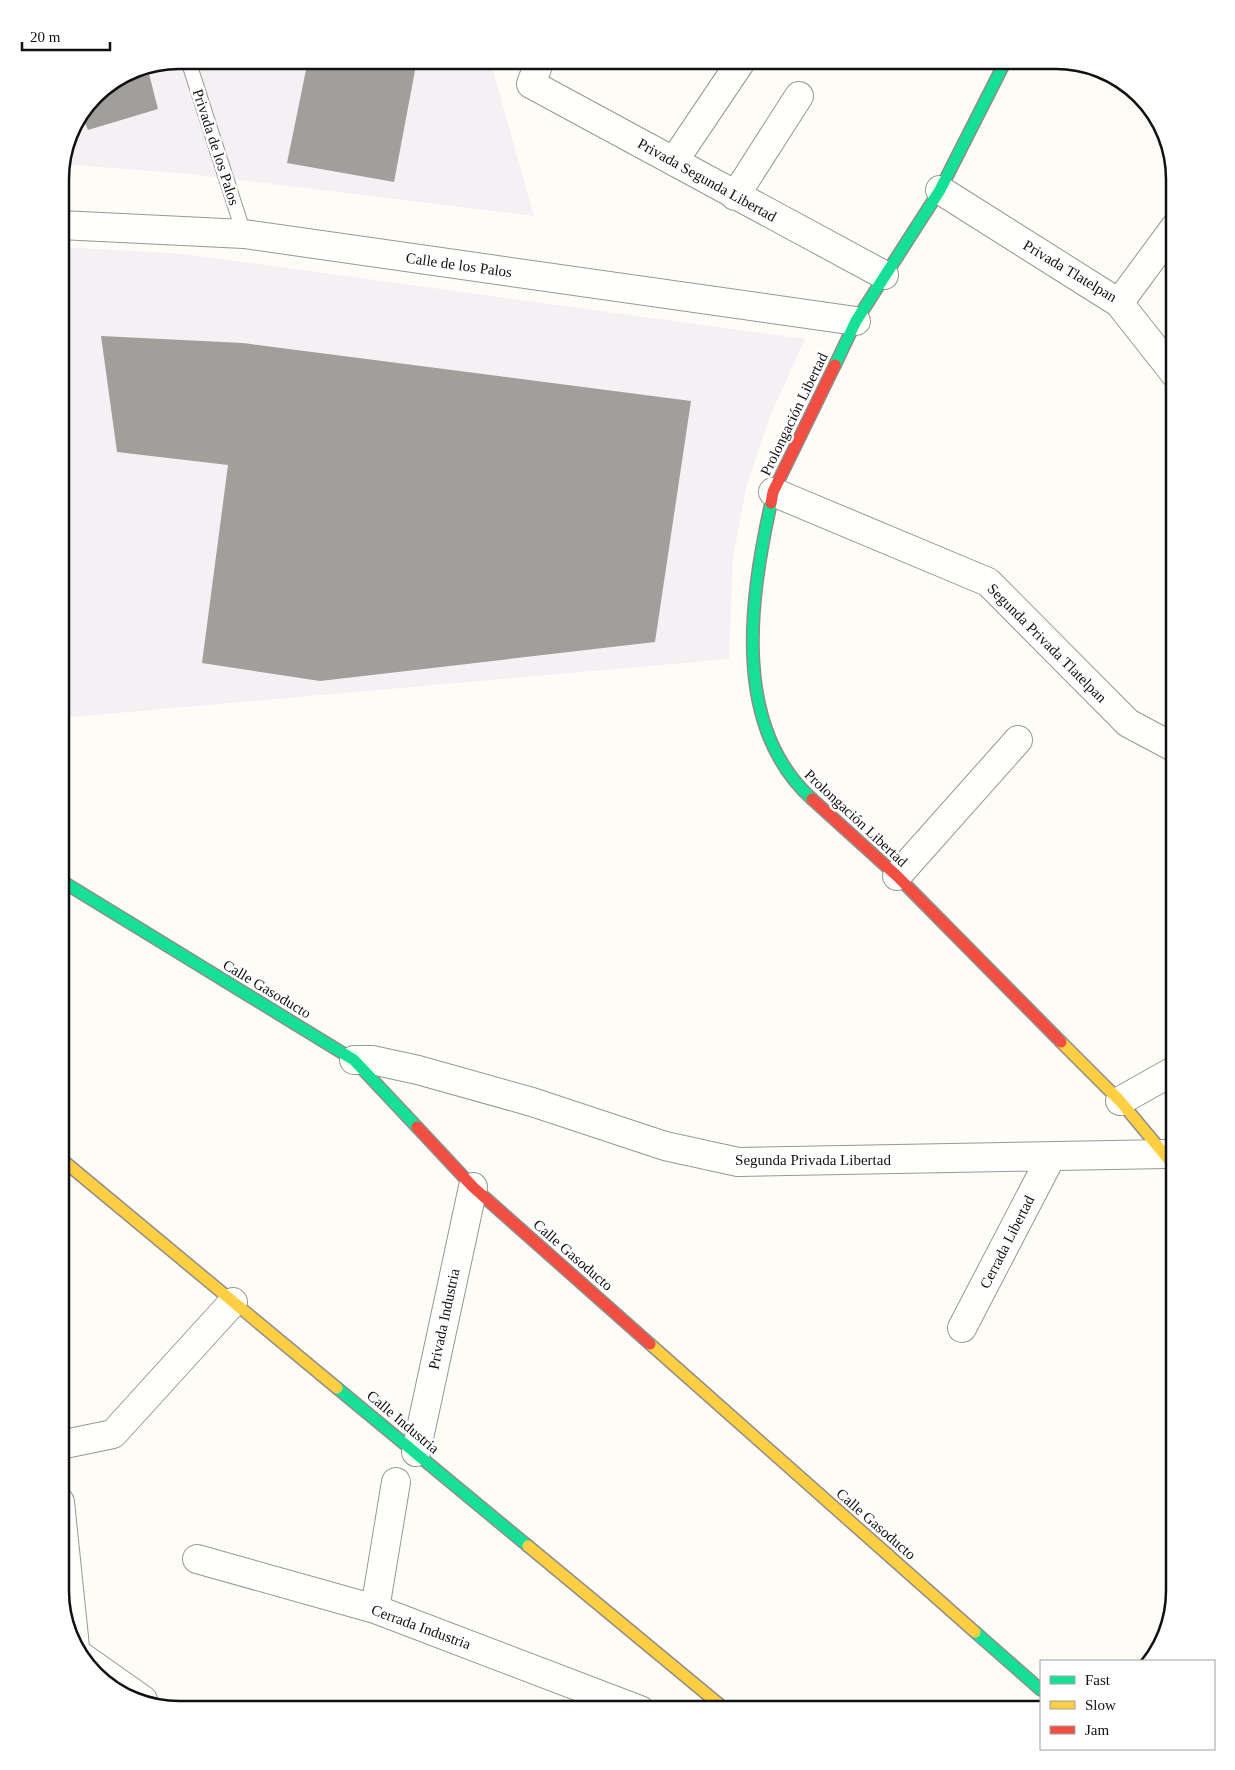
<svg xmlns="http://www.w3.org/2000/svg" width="1235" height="1770" viewBox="0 0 1235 1770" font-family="'Times New Roman',serif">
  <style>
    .industrial { fill: #f5f0f3 }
    .building { fill: #a19f9c }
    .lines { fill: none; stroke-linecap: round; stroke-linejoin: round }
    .lane-casing { stroke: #979795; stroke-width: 16 }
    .street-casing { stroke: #979795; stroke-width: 30 }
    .fast-casing { stroke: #8e8d8b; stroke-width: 14 }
    .slow-casing { stroke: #8e8d8b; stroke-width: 14 }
    .jam-casing { stroke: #8e8d8b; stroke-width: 14 }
    .lane { stroke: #fffffe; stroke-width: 14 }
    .street { stroke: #fffffe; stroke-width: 28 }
    .fast { stroke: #16e098; stroke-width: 11 }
    .slow { stroke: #ffcf43; stroke-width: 11 }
    .jam { stroke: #f24e42; stroke-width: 11 }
    .labels { text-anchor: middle; stroke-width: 5; stroke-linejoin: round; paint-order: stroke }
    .street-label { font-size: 15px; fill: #111; stroke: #fff }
    .rim { fill: none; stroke: #111; stroke-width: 2.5 }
  </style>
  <rect width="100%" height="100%" fill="#fdfcf7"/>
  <path class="industrial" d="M179 60H490L534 216 190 174 62 164 69 133 95 95 133 69Z
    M60 247 184 254 805 339 771 414 747 484 733 557 729 659 60 718Z"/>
  <path class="building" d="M308 60H417L394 182 287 163Z
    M147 66 158 109 88 130 83 118 78 119 95 95 133 69Z
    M101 336 243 343 691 401 655 642 320 681 202 663 228 465 117 452Z"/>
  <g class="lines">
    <defs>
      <path id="lane" d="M188 60 244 234"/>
      <path id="street" d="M540 60 531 84 884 275
        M674 161 742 60
        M940 190 1119 303 1175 374
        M735 196 799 96
        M60 225 244 234 856 321
        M1119 303 1175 227
        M773 492 988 582 1128 723 1175 748
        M897 876 1018 740
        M354 1060H372L418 1070 532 1102 665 1146 738 1162 1166 1154
        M1120 1101 1175 1070
        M962 1328 1051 1157
        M60 1445 113 1434 233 1302
        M416 1452 473 1187
        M60 1502 75 1647
        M197 1559 375 1609 640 1710
        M375 1609 396 1482
        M82 1657 143 1700"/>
      <path id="fast" d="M835 365 856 321 940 190 1006 60
        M771 503C750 599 731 726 812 799
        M60 880 354 1060 417 1127
        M337 1388 528 1546
        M975 1632 1041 1690"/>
      <path id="slow" d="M1061 1042 1120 1101 1175 1167
        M60 1158 337 1388
        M650 1344 975 1632
        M528 1546 726 1710"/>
      <path id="jam" d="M771 503 773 492 835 365
        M812 799 897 876 1061 1042
        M417 1127 473 1187 650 1344"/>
    </defs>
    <use href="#lane" class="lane-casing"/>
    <use href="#street" class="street-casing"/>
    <use href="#fast" class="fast-casing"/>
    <use href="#slow" class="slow-casing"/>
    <use href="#jam" class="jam-casing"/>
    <use href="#lane" class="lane"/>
    <use href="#street" class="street"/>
    <use href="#fast" class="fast"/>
    <use href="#slow" class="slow"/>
    <use href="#jam" class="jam"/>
  </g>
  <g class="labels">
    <g class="street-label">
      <text transform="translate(216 147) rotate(72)" y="5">Privada de los Palos</text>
      <text transform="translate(707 180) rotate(29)" y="5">Privada Segunda Libertad</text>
      <text transform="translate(459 265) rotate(8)" y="5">Calle de los Palos</text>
      <text transform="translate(1070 271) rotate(31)" y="5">Privada Tlatelpan</text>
      <text transform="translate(794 414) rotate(-64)" y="5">Prolongación Libertad</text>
      <text transform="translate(1047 643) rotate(45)" y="5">Segunda Privada Tlatelpan</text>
      <text transform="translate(856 818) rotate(43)" y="5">Prolongación Libertad</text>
      <text transform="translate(267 989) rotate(31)" y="5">Calle Gasoducto</text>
      <text x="813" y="1165">Segunda Privada Libertad</text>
      <text transform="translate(1007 1242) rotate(-63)" y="5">Cerrada Libertad</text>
      <text transform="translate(573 1255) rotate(41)" y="5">Calle Gasoducto</text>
      <text transform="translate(444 1319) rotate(-78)" y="5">Privada Industria</text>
      <text transform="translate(403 1422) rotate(40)" y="5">Calle Industria</text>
      <text transform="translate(876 1524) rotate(41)" y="5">Calle Gasoducto</text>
      <text transform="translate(421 1627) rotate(20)" y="5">Cerrada Industria</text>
    </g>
  </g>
  <path d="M0 0H1235V1770H0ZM179 69H1056A110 110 0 0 1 1166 179V1591A110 110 0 0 1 1056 1701H179A110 110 0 0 1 69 1591V179A110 110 0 0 1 179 69Z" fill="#fff" fill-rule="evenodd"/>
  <path class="rim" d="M179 69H1056A110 110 0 0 1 1166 179V1591A110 110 0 0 1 1056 1701H179A110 110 0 0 1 69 1591V179A110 110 0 0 1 179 69Z"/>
  <rect x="1040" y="1660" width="175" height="90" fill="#ffffff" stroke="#a0a0a0"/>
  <rect x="1050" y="1676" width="25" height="8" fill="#16e098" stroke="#a0a0a0"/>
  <text x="1085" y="1685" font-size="15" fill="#111111">Fast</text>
  <rect x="1050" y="1701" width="25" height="8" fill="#ffcf43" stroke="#a0a0a0"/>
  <text x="1085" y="1710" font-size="15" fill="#111111">Slow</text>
  <rect x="1050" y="1726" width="25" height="8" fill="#f24e42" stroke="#a0a0a0"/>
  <text x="1085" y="1735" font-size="15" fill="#111111">Jam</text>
  <path d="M22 42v8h88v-8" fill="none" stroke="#111111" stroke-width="2.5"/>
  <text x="30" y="42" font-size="15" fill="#111111" stroke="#ffffff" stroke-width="4" paint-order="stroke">20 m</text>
</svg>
